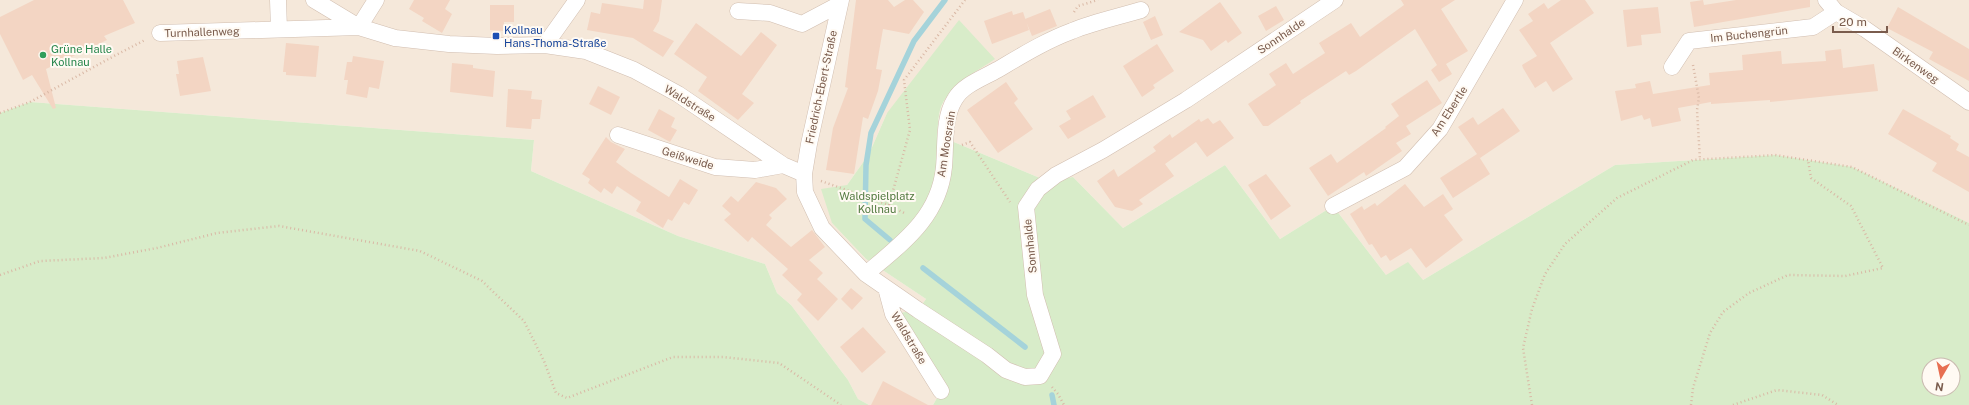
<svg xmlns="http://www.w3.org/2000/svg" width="1969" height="405" viewBox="0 0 1969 405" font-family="'Public Sans',sans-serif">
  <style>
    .residential { fill: #f5e8da }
    .green { fill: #d8ecc9; fill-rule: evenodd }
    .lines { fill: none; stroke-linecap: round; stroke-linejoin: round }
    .stream { stroke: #a5d3da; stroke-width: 5.5 }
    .building { fill: #f3d5c3 }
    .minor-casing { stroke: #d1beb0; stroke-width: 17 }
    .path { stroke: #d9b8a5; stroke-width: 2.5; stroke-dasharray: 1 3; stroke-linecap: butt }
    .minor { stroke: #fff; stroke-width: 16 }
    .transit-dot { fill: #1a4fb4; stroke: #fffaf3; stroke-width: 1.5 }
    .leisure-dot { fill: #2e9e5b; stroke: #fffaf3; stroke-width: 1.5 }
    .labels { text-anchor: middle; stroke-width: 4; stroke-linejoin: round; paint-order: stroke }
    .transit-label { font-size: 11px; fill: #164399; stroke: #fffaf3; text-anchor: start }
    .street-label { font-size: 11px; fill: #7a5c4d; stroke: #fffaf3 }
    .leisure-label { font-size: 11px; fill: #27864d; stroke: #fffaf3; text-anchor: start }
    .park-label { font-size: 11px; fill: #537a41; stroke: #fffaf3 }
  </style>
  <rect width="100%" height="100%" fill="#fdf6ec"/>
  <path class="residential" d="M0 0H1969V223L1940 210 1775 155 1615 165 1423 280 1386 275 1333 206 1280 239 1225 165 1123 228 1073 177 1047 181 937 135 940 110 946 96 959 84 887 113 869 154 847 185 832 223 866 259 926 299 918 310 894 314 941 391 933 405H869L858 399 848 380 791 305 777 293 765 264 678 236 531 171 534 140 30 102 0 113Z"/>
  <path class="green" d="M959 20 995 59C976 72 947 86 940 110 938 118 938 127 937 135L1047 181 1073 177 1123 228 1225 165 1280 239 1333 206 1386 275 1408 262 1423 280 1615 165 1775 155 1852 167 1969 223V405H933L941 391 893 314 918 310 926 299 866 259 832 223 821 189 847 185 869 154 887 113ZM1929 365H1953V389H1929Z
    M30 102 534 140 531 171 678 236 765 264 777 293 791 305 848 380 858 399 869 405H0V113Z"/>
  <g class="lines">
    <path class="stream" d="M890 240 865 219 866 165 871 133 914 41 945 0
      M923 268 1025 347
      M1052 395 1054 405"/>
  </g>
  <path class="building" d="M34 0H123L135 23 104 36 107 40 46 69 56 108 53 109 32 75 23 80 0 34V17Z
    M414 0H450L445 9 452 14 442 33 422 21 424 18 409 9Z
    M644 0H662L659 21 653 31 674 41 663 57 633 38 587 30 591 12 600 14 602 3 643 9Z
    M856 0H888L894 7 905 0H913L924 12 909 34 883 29 876 69 882 70 878 91 868 119 863 117 854 174 826 170 833 128 848 88 845 87Z
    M1401 0H1455L1441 9 1468 51 1446 64 1452 74 1439 82 1431 70 1437 65 1415 29 1356 71 1349 75 1346 71 1300 101 1301 103 1268 126H1263L1248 104 1276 85 1269 74 1286 63 1293 74 1325 53 1319 43 1351 23 1360 37 1404 5Z
    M1561 0H1585L1594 13 1550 43 1573 79 1553 92 1546 81 1535 88 1523 68 1522 65 1537 56 1519 30 1533 21 1528 14 1544 3 1548 9Z
    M1703 0 1704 5 1736 0H1810V7L1694 27 1690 2Z
    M1220 2 1242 33 1228 43 1226 40 1211 51 1203 40 1179 32Z
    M490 5H514V22H504V31L490 30Z
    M1276 6 1284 20 1266 31 1258 16Z
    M1658 7 1661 33 1641 35 1642 45 1627 47 1623 10Z
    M1898 7 1969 49V81L1929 59 1933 52 1887 28Z
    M1050 9 1057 26 1032 36 1025 19Z
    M1012 11 1013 15 1023 12 1029 30 992 44 984 21Z
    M1155 16 1163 35 1151 40 1143 22Z
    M696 23 741 56 761 32 777 45 742 94 754 103 738 120 698 91 707 77 674 54Z
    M286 43 319 46 316 77 286 75V72H283Z
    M1157 44 1174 71 1153 85 1155 88 1142 97 1123 66Z
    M1841 49 1843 68 1874 64 1878 91 1770 102V100L1711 104V102L1678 108 1681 121 1652 127 1650 118 1644 120 1642 115 1621 121 1615 91 1636 88 1635 84 1650 81 1653 94 1710 85 1709 73 1743 70 1742 55 1781 51 1782 64 1826 61 1825 51Z
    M353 56 384 61 379 89 369 87 367 98 346 94 348 80H344L347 62H352Z
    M203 57 211 91 180 96 176 74H179L177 61Z
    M452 63 473 65V68L495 71 493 97 450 92Z
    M1427 80 1442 103 1406 126 1411 134 1396 143 1402 151 1366 176 1364 172 1328 196 1309 168 1331 154 1337 163 1386 128 1385 127 1399 116 1391 104Z
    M1006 82 1018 99 1014 103 1033 129 998 153 967 110Z
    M598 86 620 97 611 115 589 104Z
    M508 89 532 91 531 99 542 100 540 119H532L531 129 506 127Z
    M1093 95 1106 117 1068 139 1059 126 1071 119 1066 111Z
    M1503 108 1520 131 1480 158 1478 155 1490 174 1453 198 1440 178 1477 154 1458 127 1473 117 1478 125Z
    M659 109 675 118 671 127 677 130 670 142 648 130Z
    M1903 109 1951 136 1950 138 1959 144 1956 150 1969 157V192L1932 171 1937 163 1888 134Z
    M1208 118 1213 124 1220 120 1234 138 1207 157 1196 142 1165 164 1174 176 1139 200 1143 204 1132 211 1115 207 1097 181 1114 169 1118 177 1156 151 1153 147 1170 134 1172 138 1199 119 1201 122Z
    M606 137 611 142 625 149 616 162 631 173 669 197 680 179 698 190 689 205 684 202 672 221 668 219 663 228 636 211 641 202 617 186 612 194 604 188 601 193 588 183 590 179 582 174Z
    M1266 174 1291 206 1271 220 1248 185Z
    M756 182 776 188 787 199 769 215 772 218 766 225 791 247 812 230 825 247 809 260 823 273 817 279 838 299 818 321 797 300 802 294 782 275 788 269 752 237 748 242 724 220 731 214 722 206 731 196 738 202Z
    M1405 184 1424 207 1443 194 1453 209 1444 215 1463 240 1426 268 1411 248 1390 261 1386 255 1381 258 1372 244 1369 245 1350 214 1362 206 1364 210 1375 203 1377 206Z
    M851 288 863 298 852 310 841 299Z
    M863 327 886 352 862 373 840 347Z
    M883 381 928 405H871Z"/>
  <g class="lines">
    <defs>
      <path id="minor" d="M278 0 279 29
        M314 0 359 27 395 38 449 44 497 46 545 45 586 51 634 70 678 94 783 165 804 174
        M841 0 809 144 804 174 805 192 822 228 866 274 918 310 987 355 1006 370 1025 377 1040 376 1053 354 1035 295 1026 207 1038 189 1056 175 1103 150 1186 100 1335 0
        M1826 0 1836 12 1865 29 1969 102
        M738 11 770 13 802 24 840 4
        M359 27 376 0
        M160 33 359 27
        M545 45 577 0
        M1672 67 1689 41 1813 27 1836 12
        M618 135 715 167 755 170 783 165
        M1333 206 1405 168 1440 129 1515 0
        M866 274C901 244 939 218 944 167 946 146 943 118 955 99 963 85 983 78 997 70 1021 56 1045 41 1072 31 1094 22 1118 17 1141 10
        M886 288 893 314 941 391"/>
    </defs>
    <use href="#minor" class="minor-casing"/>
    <path class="path" d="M1074 12 1078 6 1098 0
      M1693 65 1699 98 1697 110 1700 160
      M0 113 30 102 114 56 145 40
      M962 145 970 142 1010 202
      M821 181 889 205 906 214
      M889 205 910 130 904 80 965 0
      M0 275 40 261 104 258 157 248 217 233 279 226 420 251 482 281 524 321 544 361 556 393 567 398 673 357H723L779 363 841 405
      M1052 387 1058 394 1064 405
      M1532 405 1523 348 1532 309 1545 274 1565 244 1617 198 1693 160 1775 155 1852 167 1969 225
      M1691 405 1693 388 1710 333 1723 312 1749 293 1788 275 1845 276 1883 268 1851 206 1811 178 1808 160
      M1733 405 1777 390 1822 395 1838 405"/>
    <use href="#minor" class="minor"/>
  </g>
  <rect class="transit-dot" x="492" y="32" width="8" height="8" rx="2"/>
  <circle class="leisure-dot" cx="43" cy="55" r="4"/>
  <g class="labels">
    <g class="transit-label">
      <text x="504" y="34">Kollnau<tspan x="504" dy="13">Hans-Thoma-Straße</tspan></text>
    </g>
    <g class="street-label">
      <text transform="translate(202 32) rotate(-2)" y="4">Turnhallenweg</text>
      <text transform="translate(1749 34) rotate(-6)" y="4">Im Buchengrün</text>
      <text transform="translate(1281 36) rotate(-34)" y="4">Sonnhalde</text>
      <text transform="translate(1916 65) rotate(35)" y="4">Birkenweg</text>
      <text transform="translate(821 87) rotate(-78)" y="4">Friedrich-Ebert-Straße</text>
      <text transform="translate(690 103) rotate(32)" y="4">Waldstraße</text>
      <text transform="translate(1449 111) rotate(-57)" y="4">Am Ebertle</text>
      <text transform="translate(946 144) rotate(-81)" y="4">Am Moosrain</text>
      <text transform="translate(688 158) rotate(17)" y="4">Geißweide</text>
      <text transform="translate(1030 246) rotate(-96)" y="4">Sonnhalde</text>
      <text transform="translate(909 338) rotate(59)" y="4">Waldstraße</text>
    </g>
    <g class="leisure-label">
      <text x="51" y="53">Grüne Halle<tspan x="51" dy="13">Kollnau</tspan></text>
    </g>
    <g class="park-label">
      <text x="877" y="200">Waldspielplatz<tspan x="877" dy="13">Kollnau</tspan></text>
    </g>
  </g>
  <g transform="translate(1941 377) rotate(189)"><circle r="19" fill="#fffaf3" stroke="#cabbb1"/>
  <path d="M0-3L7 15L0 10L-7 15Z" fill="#e76f51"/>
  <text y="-6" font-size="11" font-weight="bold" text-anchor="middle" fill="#7a5c4d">N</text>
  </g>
  <path d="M1833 26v6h54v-6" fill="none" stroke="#7a5c4d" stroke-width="2"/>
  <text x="1839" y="26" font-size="12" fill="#7a5c4d" stroke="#fffaf3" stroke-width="3" paint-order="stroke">20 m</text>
</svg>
